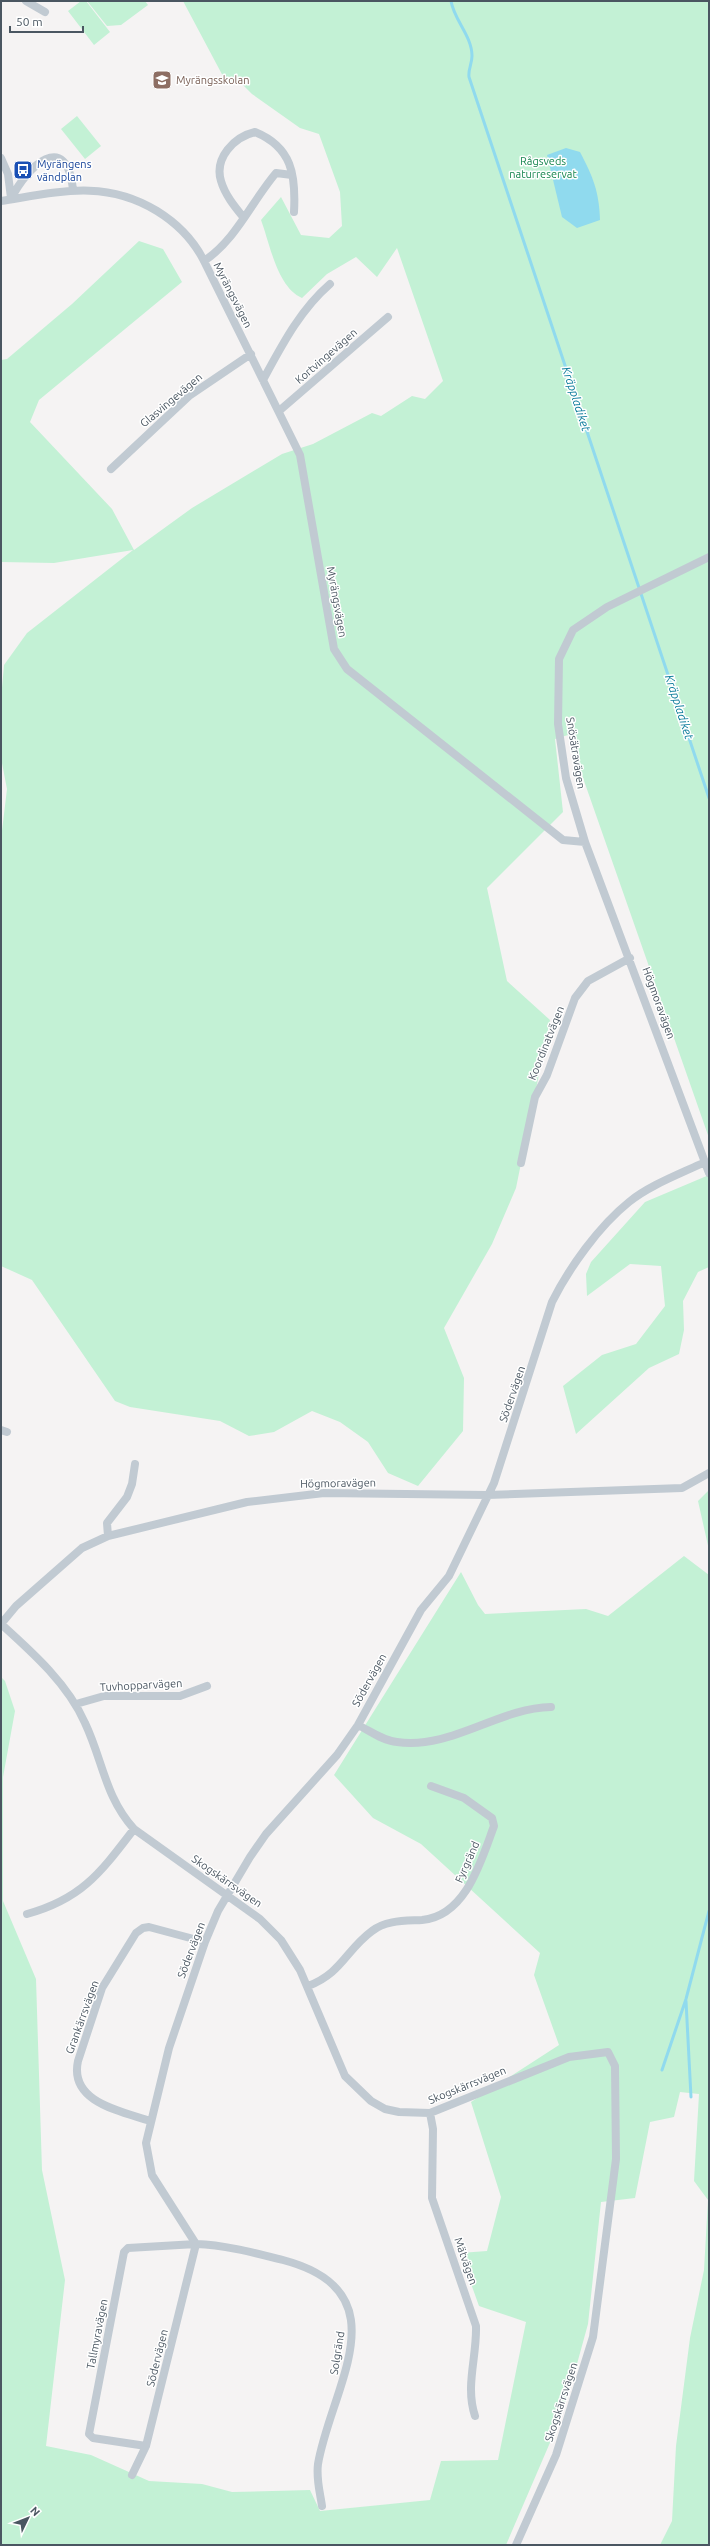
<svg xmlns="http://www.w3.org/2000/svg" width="710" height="2546" viewBox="0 0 710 2546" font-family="Ubuntu,sans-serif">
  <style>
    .green { fill: #c3f1d5 }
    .water { fill: #90daee }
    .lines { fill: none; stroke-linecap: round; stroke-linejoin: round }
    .stream { stroke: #90daee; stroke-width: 3 }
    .minor { stroke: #c1cad2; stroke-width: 8 }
    .labels { text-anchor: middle; stroke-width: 3; stroke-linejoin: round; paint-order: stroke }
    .education-label { font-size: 11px; fill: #785e54; stroke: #fff; text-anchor: start }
    .park-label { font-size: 11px; fill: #17864f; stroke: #fff }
    .transit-label { font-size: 11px; fill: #164399; stroke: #fff; text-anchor: start }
    .street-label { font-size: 11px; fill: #4a5661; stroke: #fff }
    .water-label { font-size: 12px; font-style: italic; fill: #0c7c9b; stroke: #fff }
  </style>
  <rect width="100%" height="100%" fill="#f5f3f3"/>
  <path class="green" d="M81 1H86L110 32 94 45 68 11Z
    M87 1H145L148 5 121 25 107 26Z
    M183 1H709V1138L568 735 555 739 563 812 487 888 507 981 550 1020 516 1188 492 1244 444 1328 464 1378 463 1431 418 1486 388 1473 368 1442 340 1422 312 1411 274 1432 249 1436 220 1421 130 1407 115 1401 32 1280 1 1266V839L7 789 1 758V699L4 665 27 633 133 550 54 563 1 562V360L7 359 72 304 139 241 163 249 182 282 39 400 30 422 112 509 134 550 192 508 282 454 313 444 372 413 381 416 412 396 425 399 443 381 397 248 377 277 356 257 327 274 302 298C277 287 270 244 261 220L281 197 301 235 329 238 342 226 340 192 319 134 300 128 252 94 242 84 225 80Z
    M77 116 101 146 85 159 61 129Z
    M709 1175V1267L698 1272 683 1301 684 1330 679 1354 649 1368 576 1434 563 1386 602 1355 636 1344 665 1306 661 1266 630 1264 587 1296 586 1274 591 1262 645 1202Z
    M709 1490V1550L698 1501Z
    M684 1556 709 1575V2545H660L672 2521 676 2446 690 2338 704 2270 708 2200 694 2181 699 2094 680 2092 674 2117 650 2122 635 2198 601 2202 588 2324 572 2382 558 2424 506 2545H1V1677L5 1681 15 1711 3 1777V1901L36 1979 42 2170 65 2280 46 2446 91 2455 149 2481 202 2484 232 2492 310 2490 320 2511 430 2500 441 2461 498 2460 526 2322 479 2306 460 2253 487 2251 501 2197 471 2102 559 2045 534 1975 540 1953 421 1844 373 1818 334 1775 461 1572 478 1605 485 1614 586 1609 608 1616Z"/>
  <path class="water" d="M566 148 580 152C593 177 599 191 600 220L577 228 562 217 547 155Z"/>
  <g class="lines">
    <path class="stream" d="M451 1C454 20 472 36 472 56 472 64 468 69 469 77L709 798
      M686 2001 691 2097
      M662 2070 686 1999 709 1911"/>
    <path class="minor" d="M26 1 45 12
      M1 158 8 174 11 198
      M11 199C27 166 67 129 73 190
      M1 201C58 192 105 179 157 211 178 224 193 239 204 261L300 455 334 649 347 669 563 840 585 842
      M244 218C235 207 225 195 221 181 214 158 234 137 255 132 292 147 296 175 294 212
      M204 261C236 240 252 201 276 173L292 175
      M263 380C282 345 300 310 330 284
      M279 411 388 317
      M111 469 189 396 251 354
      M709 557 607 607 573 630 559 659 558 724 566 778 585 842 709 1173
      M521 1163 535 1097 547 1075 575 998 588 981 630 958
      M1 1430 7 1432
      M108 1536 107 1523 127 1497 132 1484 135 1464
      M1 1624C32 1652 68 1684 85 1723 103 1761 105 1797 134 1829L260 1919 281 1940 300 1970 345 2076 371 2101 385 2109 399 2112 430 2113 569 2057 608 2052 615 2066 616 2159 593 2337 556 2455 516 2545
      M1 1624 16 1606 82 1548 108 1536 247 1502 324 1493 487 1495 682 1488 709 1473
      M76 1704 104 1696H180L207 1686
      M358 1725C370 1731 383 1741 397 1742 451 1750 498 1708 551 1707
      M27 1914C82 1899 101 1872 134 1829
      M308 1986C342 1973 346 1950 372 1931 386 1920 405 1921 422 1920 466 1916 481 1861 494 1826L492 1818 464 1798 431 1786
      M430 2113 433 2129 432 2198 476 2326C477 2357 465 2386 475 2416
      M150 2121C120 2111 69 2102 78 2061L102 1988 136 1933 143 1928 149 1927 205 1942
      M132 2475 146 2446 196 2244 128 2248 124 2252 89 2434 93 2438 146 2446
      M322 2506C320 2492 316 2479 318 2464 331 2387 404 2292 283 2260 255 2253 225 2245 196 2244L152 2175 146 2143 169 2048 205 1942 218 1911 250 1857 266 1834 337 1755 358 1725 421 1610 449 1576 494 1483 552 1302C569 1268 599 1226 629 1202 650 1185 680 1174 705 1162"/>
  </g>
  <defs>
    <symbol id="school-square" viewBox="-11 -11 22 22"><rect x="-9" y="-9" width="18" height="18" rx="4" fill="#8d6e63" stroke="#fff"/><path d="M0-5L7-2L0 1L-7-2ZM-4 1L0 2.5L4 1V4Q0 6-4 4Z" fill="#fff"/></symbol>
    <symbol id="bus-square" viewBox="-11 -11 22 22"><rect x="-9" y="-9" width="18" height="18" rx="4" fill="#1a4fb4" stroke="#fff"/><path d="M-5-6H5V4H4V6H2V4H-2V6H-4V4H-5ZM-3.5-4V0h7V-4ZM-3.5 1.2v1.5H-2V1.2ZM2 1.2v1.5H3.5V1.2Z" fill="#fff"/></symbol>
  </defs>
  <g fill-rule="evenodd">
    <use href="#school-square" x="151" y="69" width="22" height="22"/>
    <use href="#bus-square" x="12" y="159" width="22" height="22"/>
  </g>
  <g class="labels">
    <g class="education-label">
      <text x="176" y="84">Myrängsskolan</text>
    </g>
    <g class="park-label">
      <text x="543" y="165">Rågsveds<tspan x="543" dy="13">naturreservat</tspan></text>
    </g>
    <g class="transit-label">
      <text x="37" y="168">Myrängens<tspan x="37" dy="13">vändplan</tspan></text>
    </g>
    <g class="street-label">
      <text transform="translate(233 295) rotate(63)" y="4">Myrängsvägen</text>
      <text transform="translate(326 356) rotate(-41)" y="4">Kortvingevägen</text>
      <text transform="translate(171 400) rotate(-40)" y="4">Glasvingevägen</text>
      <text transform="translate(337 602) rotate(80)" y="4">Myrängsvägen</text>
      <text transform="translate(576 753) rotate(81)" y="4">Snösätravägen</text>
      <text transform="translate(659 1003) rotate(70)" y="4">Högmoravägen</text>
      <text transform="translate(546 1043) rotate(-68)" y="4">Koordinatvägen</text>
      <text transform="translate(512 1394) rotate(-71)" y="4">Södervägen</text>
      <text transform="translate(338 1483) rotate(-1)" y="4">Högmoravägen</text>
      <text transform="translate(369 1680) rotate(-61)" y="4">Södervägen</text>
      <text transform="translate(141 1685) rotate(-3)" y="4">Tuvhopparvägen</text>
      <text transform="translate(467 1862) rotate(-66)" y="4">Fyrgränd</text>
      <text transform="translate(227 1881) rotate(35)" y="4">Skogskärrsvägen</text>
      <text transform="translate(191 1950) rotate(-69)" y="4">Södervägen</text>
      <text transform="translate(82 2017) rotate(-70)" y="4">Grankärrsvägen</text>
      <text transform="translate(467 2085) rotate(-22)" y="4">Skogskärrsvägen</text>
      <text transform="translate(466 2261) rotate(71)" y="4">Mätvägen</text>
      <text transform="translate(97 2334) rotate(-79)" y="4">Tallmyravägen</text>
      <text transform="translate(337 2353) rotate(-81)" y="4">Solgränd</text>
      <text transform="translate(157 2358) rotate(-76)" y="4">Södervägen</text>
      <text transform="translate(561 2402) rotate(-72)" y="4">Skogskärrsvägen</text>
    </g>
    <g class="water-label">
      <text transform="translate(576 399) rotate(72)" y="4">Kräppladiket</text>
      <text transform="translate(679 707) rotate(72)" y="4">Kräppladiket</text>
    </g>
  </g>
  <rect width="710" height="2546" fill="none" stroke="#4a5661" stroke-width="4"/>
  <g transform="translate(28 2518) rotate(47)" stroke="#ffffff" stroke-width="3" paint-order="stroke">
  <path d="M0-3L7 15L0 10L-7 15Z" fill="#4a5661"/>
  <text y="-6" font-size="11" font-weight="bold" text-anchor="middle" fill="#4a5661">N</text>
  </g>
  <path d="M10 26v6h73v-6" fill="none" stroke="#4a5661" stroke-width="2"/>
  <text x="16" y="26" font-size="12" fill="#4a5661" stroke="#ffffff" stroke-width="3" paint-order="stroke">50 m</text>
</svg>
